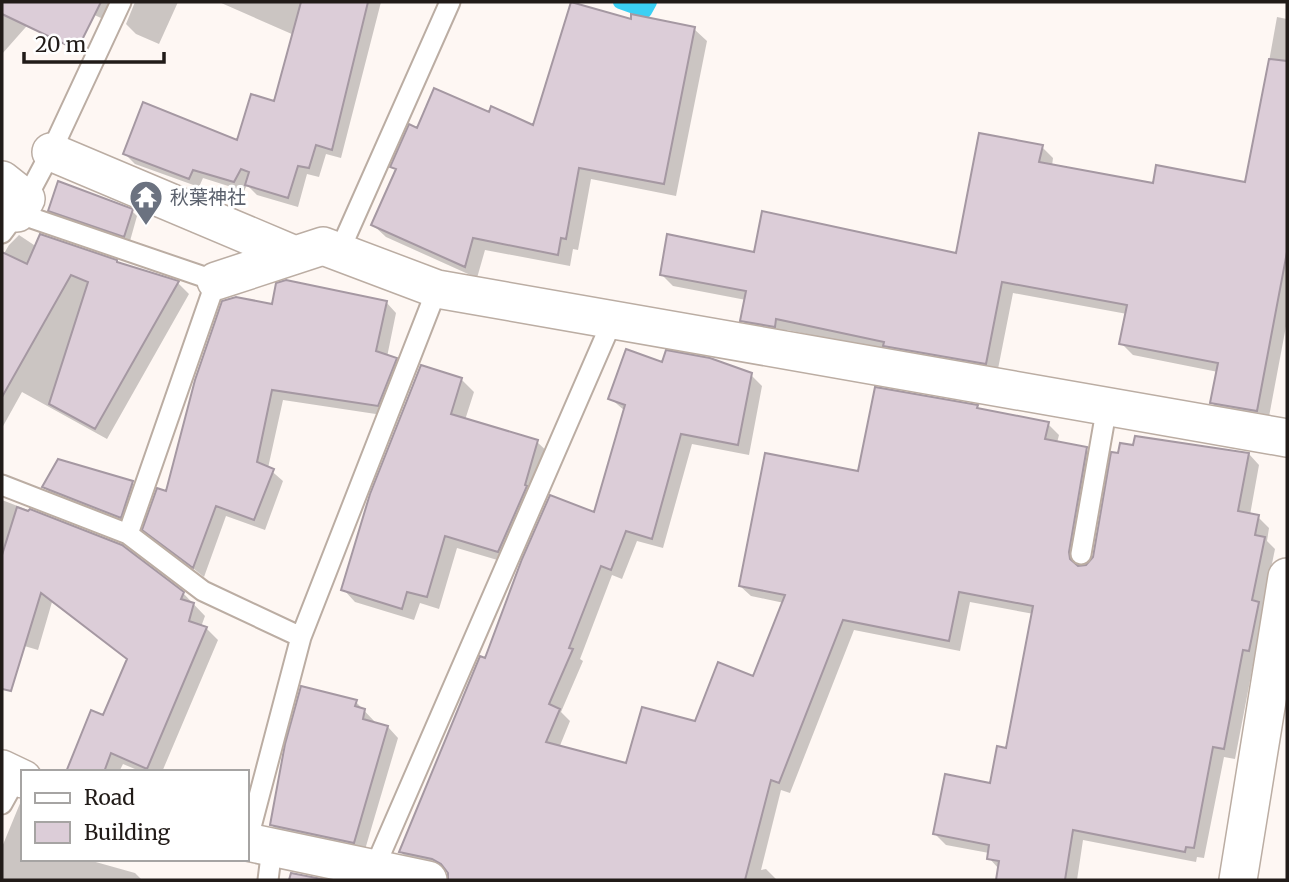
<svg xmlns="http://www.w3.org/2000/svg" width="1289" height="882" viewBox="0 0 1289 882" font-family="Merriweather,'Noto Sans JP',serif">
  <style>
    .shadow { fill: #0003 }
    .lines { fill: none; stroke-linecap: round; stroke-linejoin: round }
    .stream { stroke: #3bd0f4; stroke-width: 14 }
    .building { fill: #dccdd8; stroke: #a598a2; stroke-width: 2 }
    .lane-casing { stroke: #bbada3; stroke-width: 23 }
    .street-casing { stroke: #bbada3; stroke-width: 40 }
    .lane { stroke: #fff; stroke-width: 19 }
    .street { stroke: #fff; stroke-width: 37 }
    .labels { text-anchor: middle; stroke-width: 6; stroke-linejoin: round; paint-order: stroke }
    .worship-label { font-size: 19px; fill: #5b616d; stroke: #fff; text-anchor: start }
  </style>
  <rect width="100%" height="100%" fill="#fef7f3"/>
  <path class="shadow" d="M2 2H48L2 54Z
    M81 2H123L112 23 90 13Z
    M135 2H178L159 44 136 34 126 24Z
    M219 2H381L341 158 326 154 319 177 307 174 298 207 257 195 247 185 244 191 203 178 199 187 135 164 125 154 238 142 276 103 294 35Z
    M1277 17 1287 19V321L1268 422 1224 414 1212 403 1218 372 1133 355 1121 343 1127 314 1013 293 997 374 787 330 786 337 753 332 742 320 746 300 673 286 661 274 755 254 958 255 1042 147 1053 158 1052 166 1154 185 1247 184Z
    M632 21 694 29 707 41 676 196 591 179 578 250 573 249 570 266 485 250 477 278 386 237 373 225 397 171 392 167 418 130 489 114 534 128Z
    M50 210 132 211 137 216 130 241 55 215Z
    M19 235 37 247 120 265 178 283 189 294 107 439 22 392 2 428V257L9 245Z
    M386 302 396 313 387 357 396 359 407 370 389 416 283 400 268 468 283 481 265 530 226 516 204 577 144 529 273 306Z
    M663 364 751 375 762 386 749 455 692 444 663 548 637 541 622 579 612 575 580 659 583 661 561 712 570 721 559 748 628 765 696 723 754 678 784 603 751 596 740 586 859 473 977 407 981 411 1048 424 1059 435 1057 443 1086 449 1097 460 1080 568 1087 567 1249 454 1259 465 1250 515 1258 517 1269 528 1267 541 1275 549 1263 608 1269 614 1260 661 1254 660 1235 759 1224 757 1204 858 1197 857 1196 862 1083 840 1077 880H998L999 869 989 858V853L946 845 935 834 991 785 1007 750 1034 614 970 602 960 651 854 630 790 793 781 790 761 870 766 869 777 880H450V874L445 870 411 863 401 852 486 660 595 514 625 411 610 398Z
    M461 379 474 392 465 420 537 442 550 454 511 564 457 548 439 609 420 603 414 620 355 602 343 589Z
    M58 461 132 483 138 488 126 522 49 492 44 487Z
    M2 500 121 546 183 593 205 616 201 627 207 629 218 640 162 772H142L123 764 119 772H68L104 717 128 660 52 602 38 650 21 645 9 682 2 680Z
    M356 702 375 722V724L388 727 398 738 364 853 282 836 272 825Z
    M21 801 23 859H85L135 873 142 880H2V847Z"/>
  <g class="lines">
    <path class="stream" d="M620 2 645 11 650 2"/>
  </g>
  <path class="building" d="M2 2H101L77 50 2 14Z
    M301 2H368L332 150 316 145 309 168 298 166 288 198 245 185 249 172 241 169 234 182 193 170 189 179 123 154 143 102 237 140 251 94 274 101Z
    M571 2 631 19V14L695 27 664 184 579 168 566 239 561 238 558 255 473 238 465 267 371 225 396 169 390 167 409 124 417 128 434 88 489 112 491 106 533 125Z
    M1269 59 1287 61V252L1257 411 1210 403 1218 363 1119 344 1127 305 1002 282 986 364 883 346 884 342 776 319 775 327 740 321 746 291 660 275 667 234 754 252 762 211 956 253 979 133 1043 145 1039 162 1153 183 1156 165 1245 182Z
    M58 181 133 209 124 237 48 211Z
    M40 234 117 260V262L179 281 95 429 49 404 88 282 71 275 2 397V252L27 264Z
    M286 280 387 301 376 351 397 358 378 406 272 390 257 462 274 469 254 520 216 506 193 568 142 530 157 488 166 491 195 380 222 301 236 297 272 304 276 283Z
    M626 349 662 362 666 350 710 358 752 373 738 445 681 434 652 539 626 531 611 570 601 566 569 648 573 649 549 704 560 709 546 742 626 763 642 707 695 721 718 662 753 676 785 595 739 586 765 453 858 471 875 387 978 405 977 408 1049 422 1045 439 1087 447 1069 552 1070 559 1078 566 1086 565 1093 557 1111 452 1118 453 1120 443 1133 445 1135 436 1249 453 1238 511 1259 515 1255 535 1265 537 1252 600 1259 602 1249 651 1243 650 1224 749 1213 747 1194 848 1186 847 1185 852 1073 830 1065 880H996L999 861 987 859 989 845 933 834 945 774 990 783 997 746 1006 748 1033 606 959 592 949 641 843 620 779 783 771 780 745 880H448V873L441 864 432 859 399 852 480 656 485 658 522 559 550 495 594 512 625 405 608 399Z
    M421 365 462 378 451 414 538 440 525 485 527 486 498 552 445 536 427 597 407 592 402 609 341 590 370 494Z
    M58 459 133 481 121 518 42 487Z
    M17 507 28 511 30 509 122 545 184 592 181 599 194 603 189 621 207 627 147 769 111 753 104 772H66L91 710 103 715 127 659 41 593 11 691 2 689V555Z
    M301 686 357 700 355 706 365 709 363 719 388 726 354 843 270 825 285 744Z
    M291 873 327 880H289Z"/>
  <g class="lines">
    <defs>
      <path id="lane" d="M26 199 51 152 121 2
        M2 233 17 213 216 281 128 534
        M339 252 450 2
        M2 485 128 534 203 591 301 637
        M1081 554 1107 406
        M2 804 17 777
        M247 842 301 637 437 289
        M374 869 613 319
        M268 880 272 848"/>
      <path id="street" d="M51 152 295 255
        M2 180 26 199 17 213
        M216 281 323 246 437 289 1287 438
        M2 769 23 779
        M247 842 428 880
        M1238 880 1287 577"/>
    </defs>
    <use href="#lane" class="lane-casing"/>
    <use href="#street" class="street-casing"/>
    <use href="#lane" class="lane"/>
    <use href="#street" class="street"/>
  </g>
  <defs>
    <symbol id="temple-pin" viewBox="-11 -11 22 30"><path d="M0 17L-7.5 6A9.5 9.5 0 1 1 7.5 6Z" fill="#6b7280" stroke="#fff"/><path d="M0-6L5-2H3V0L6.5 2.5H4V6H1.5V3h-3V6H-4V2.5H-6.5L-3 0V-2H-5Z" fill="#fff"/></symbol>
  </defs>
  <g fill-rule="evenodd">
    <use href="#temple-pin" x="127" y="178" width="38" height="52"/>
  </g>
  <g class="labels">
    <g class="worship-label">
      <text x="170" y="204">秋葉神社</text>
    </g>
  </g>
  <rect width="1289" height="882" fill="none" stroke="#211b18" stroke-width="7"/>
  <rect x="21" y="770" width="228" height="91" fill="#ffffff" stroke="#a6a4a3" stroke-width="2"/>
  <rect x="35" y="793" width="35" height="10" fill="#ffffff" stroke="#a6a4a3" stroke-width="2"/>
  <text x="84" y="805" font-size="21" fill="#211b18">Road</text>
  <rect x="35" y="822" width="35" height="21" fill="#dccdd8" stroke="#a6a4a3" stroke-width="2"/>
  <text x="84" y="840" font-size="21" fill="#211b18">Building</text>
  <path d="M24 52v10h140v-10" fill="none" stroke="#211b18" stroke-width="3.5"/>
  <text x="35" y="52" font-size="21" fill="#211b18" stroke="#ffffff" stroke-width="5" paint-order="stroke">20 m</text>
</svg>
